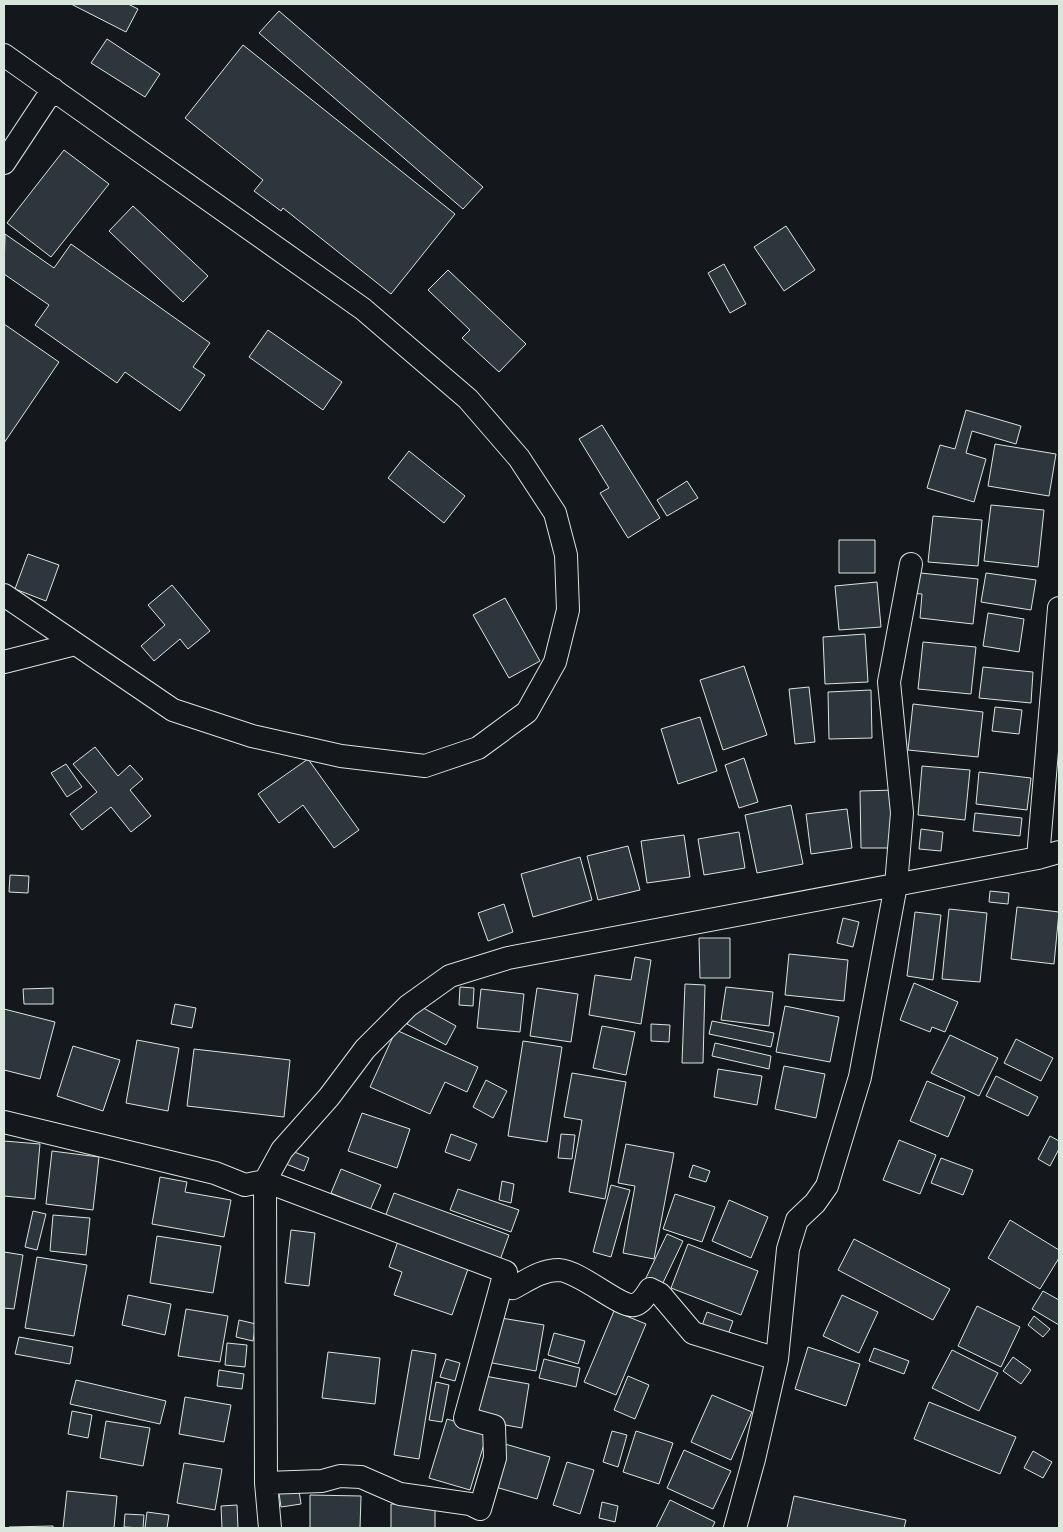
<svg xmlns="http://www.w3.org/2000/svg" width="1063" height="1532" viewBox="0 0 1063 1532" font-family="'Space Grotesk',sans-serif">
  <style>
    .building { fill: #2c363c; stroke: #d8e6dc }
    .lines { fill: none; stroke-linecap: round; stroke-linejoin: round }
    .minor-casing { stroke: #d8e6dc; stroke-width: 24 }
    .minor { stroke: #14181c; stroke-width: 22 }
  </style>
  <rect width="100%" height="100%" fill="#14181c"/>
  <path class="building" d="M71 4H128L138 9 126 32Z
    M279 11 483 187 463 209 259 33Z
    M107 39 160 74 145 97 91 63Z
    M243 45 455 214 391 294 283 208 281 211 254 191 263 180 185 118Z
    M64 150 109 184 51 257 7 223Z
    M133 206 208 276 183 302 109 231Z
    M786 226 815 270 784 291 754 247Z
    M5 234 54 268 71 244 210 343 193 367 205 375 180 411 125 372 117 383 35 325 49 305 4 274Z
    M724 264 746 304 730 313 708 273Z
    M448 270 526 344 499 372 462 338 470 330 428 290Z
    M4 324 59 362 4 443Z
    M268 330 342 382 323 410 249 357Z
    M966 410 1021 426 1016 444 972 431 966 453 986 459 974 502 927 488 940 445 955 449Z
    M602 425 660 518 628 538 600 493 609 488 579 439Z
    M995 444 1056 454 1049 496 988 486Z
    M409 451 465 496 444 523 388 478Z
    M687 481 698 498 667 516 657 500Z
    M991 505 1044 510 1038 567 984 561Z
    M933 516 982 520 978 566 928 562Z
    M839 540H875V573H839Z
    M28 554 59 565 46 601 15 589Z
    M911 572 978 579 973 624 920 618 922 594 909 593Z
    M986 573 1036 580 1031 610 981 602Z
    M877 582 881 627 839 630 835 586Z
    M172 585 210 631 188 649 180 639 154 661 141 646 165 625 148 605Z
    M505 598 540 661 509 678 473 615Z
    M988 613 1024 619 1019 652 983 646Z
    M865 634 868 682 825 684 823 637Z
    M923 642 976 647 971 694 918 689Z
    M744 666 767 735 723 750 700 680Z
    M983 667 1033 672 1031 703 979 698Z
    M809 687 815 742 795 744 789 689Z
    M871 690 872 738 829 739 828 692Z
    M913 704 983 712 978 757 908 750Z
    M995 707 1022 710 1019 734 992 731Z
    M700 717 717 771 678 784 661 729Z
    M95 747 118 776 130 765 143 779 130 790 151 816 131 832 111 807 82 830 70 814 97 792 73 764Z
    M744 758 758 802 739 808 725 765Z
    M308 759 359 830 334 848 303 805 279 823 258 794Z
    M66 764 82 787 67 797 51 773Z
    M922 766 970 770 965 820 918 815Z
    M979 772 1031 778 1027 810 976 804Z
    M895 790 897 848H861L860 791Z
    M791 805 803 864 757 873 745 815Z
    M847 809 852 848 811 854 806 814Z
    M975 813 1022 818 1020 836 973 831Z
    M921 829 943 832 941 851 919 849Z
    M739 832 745 868 704 875 698 839Z
    M684 835 690 877 647 883 641 841Z
    M628 846 640 890 598 900 587 856Z
    M580 857 592 900 533 917 521 874Z
    M10 875 29 876 28 893 9 892Z
    M990 891 1009 893 1008 904 989 902Z
    M504 904 513 932 488 941 478 913Z
    M1017 907 1059 912 1054 964 1011 959Z
    M949 909 987 913 980 982 942 979Z
    M915 912 941 915 933 980 907 976Z
    M843 918 859 922 853 947 837 943Z
    M699 938H730V978H700Z
    M789 954 848 960 844 1001 785 995Z
    M635 957 651 960 641 1024 589 1015 595 975 631 980Z
    M914 983 958 1002 945 1032 932 1027 930 1032 900 1020Z
    M685 984 705 985 703 1063H682Z
    M460 987 474 988 473 1006 459 1005Z
    M726 987 773 992 769 1026 721 1020Z
    M53 988V1004H24L23 989Z
    M537 988 578 994 571 1042 530 1036Z
    M481 989 524 994 520 1032 477 1028Z
    M175 1004 196 1008 192 1028 171 1024Z
    M418 1005 456 1026 446 1045 407 1024Z
    M785 1006 839 1017 830 1062 776 1052Z
    M4 1009 55 1022 40 1079 4 1070Z
    M712 1021 774 1033 771 1047 709 1034Z
    M651 1024 670 1025 669 1042 651 1041Z
    M602 1026 635 1032 626 1075 593 1068Z
    M396 1030 478 1067 467 1092 445 1082 430 1114 370 1087Z
    M950 1035 998 1058 979 1096 931 1073Z
    M1016 1039 1053 1058 1041 1081 1004 1063Z
    M137 1040 179 1048 168 1111 126 1103Z
    M523 1041 562 1047 547 1142 508 1136Z
    M715 1043 771 1056 769 1069 712 1056Z
    M73 1046 120 1060 103 1111 57 1096Z
    M194 1049 290 1060 284 1117 187 1106Z
    M784 1066 825 1074 816 1118 775 1109Z
    M718 1069 762 1076 757 1105 714 1097Z
    M572 1073 626 1082 605 1199 569 1192 582 1120 564 1117Z
    M996 1076 1038 1097 1028 1116 986 1096Z
    M486 1080 507 1091 493 1118 473 1107Z
    M927 1081 965 1097 948 1137 910 1121Z
    M362 1113 410 1129 397 1168 348 1151Z
    M451 1134 477 1144 470 1161 445 1152Z
    M561 1134 575 1135 572 1159 558 1158Z
    M1050 1136 1059 1141V1149L1050 1166 1038 1159Z
    M899 1140 936 1155 920 1194 883 1180Z
    M4 1141 40 1144 35 1199 4 1196Z
    M626 1144 674 1153 654 1259 623 1253 635 1186 618 1183Z
    M52 1151 99 1157 93 1210 46 1204Z
    M292 1151 309 1158 304 1171 286 1164Z
    M941 1158 973 1170 963 1195 931 1183Z
    M693 1165 710 1171 706 1182 689 1177Z
    M341 1169 381 1185 370 1210 331 1193Z
    M160 1177 187 1182 185 1192 231 1200 224 1237 152 1224Z
    M502 1181 514 1184 511 1203 499 1200Z
    M611 1185 630 1190 611 1257 593 1252Z
    M458 1189 519 1210 511 1232 450 1210Z
    M394 1193 509 1235 500 1260 385 1217Z
    M675 1194 715 1207 702 1242 663 1229Z
    M729 1200 768 1217 751 1258 712 1241Z
    M33 1211 46 1214 37 1250 25 1247Z
    M53 1215 90 1218 86 1255 50 1251Z
    M1010 1220 1059 1250V1258L1040 1289 988 1258Z
    M291 1230 315 1233 309 1286 285 1283Z
    M667 1234 683 1241 661 1287 645 1280Z
    M157 1236 221 1246 213 1293 150 1283Z
    M854 1239 950 1289 933 1320 838 1270Z
    M398 1241 469 1266 452 1315 394 1295 402 1272 389 1267Z
    M688 1244 758 1271 741 1315 671 1288Z
    M4 1252 23 1255 14 1309 4 1308Z
    M37 1257 87 1265 74 1336 25 1328Z
    M1043 1291 1059 1300V1325L1032 1309Z
    M128 1295 171 1304 165 1335 122 1325Z
    M842 1295 878 1312 859 1353 823 1336Z
    M977 1306 1020 1327 1001 1367 958 1346Z
    M186 1309 228 1316 220 1362 178 1356Z
    M614 1311 646 1324 616 1395 584 1382Z
    M707 1312 733 1321 726 1340 700 1331Z
    M1034 1316 1050 1329 1043 1337 1028 1325Z
    M495 1317 544 1325 536 1371 487 1362Z
    M239 1320 256 1324 253 1341 236 1337Z
    M554 1333 585 1341 578 1364 548 1355Z
    M19 1337 73 1347 70 1364 15 1354Z
    M227 1343 247 1345 245 1367 225 1365Z
    M808 1347 860 1364 846 1406 795 1389Z
    M874 1348 909 1361 904 1374 869 1361Z
    M412 1350 436 1354 419 1459 394 1455Z
    M952 1350 998 1373 979 1411 932 1388Z
    M328 1352 380 1358 375 1404 322 1398Z
    M1013 1357 1031 1370 1021 1384 1003 1371Z
    M446 1359 460 1363 455 1381 440 1377Z
    M544 1359 580 1368 576 1387 539 1378Z
    M219 1370 244 1374 242 1389 217 1386Z
    M479 1375 529 1384 522 1428 472 1419Z
    M628 1376 649 1385 635 1419 614 1410Z
    M76 1380 166 1401 160 1424 70 1404Z
    M436 1382 449 1385 442 1422 429 1420Z
    M712 1395 752 1412 731 1460 691 1442Z
    M185 1397 231 1405 224 1442 179 1434Z
    M929 1402 1016 1437 1000 1474 914 1439Z
    M72 1411 92 1415 88 1438 68 1434Z
    M447 1419 488 1431 470 1490 429 1478Z
    M106 1421 150 1428 143 1466 100 1458Z
    M612 1431 627 1435 618 1467 603 1462Z
    M636 1431 673 1443 659 1484 623 1472Z
    M505 1444 550 1457 537 1499 492 1486Z
    M684 1450 731 1471 713 1509 667 1488Z
    M1033 1451 1052 1462 1043 1478 1024 1468Z
    M567 1462 594 1470 580 1514 553 1505Z
    M184 1463 222 1469 215 1510 177 1503Z
    M67 1491 117 1496 114 1528H63Z
    M299 1491 301 1504 281 1507 279 1493Z
    M310 1495 361 1496 360 1528H310Z
    M794 1496 906 1520 904 1528H787Z
    M670 1500 715 1522 712 1528H656Z
    M602 1502 618 1506 615 1522 599 1518Z
    M391 1504 435 1505V1528H391Z
    M237 1505 238 1528H222L221 1506Z
    M147 1512 169 1515 167 1528H145Z
    M125 1514 144 1515 143 1528 124 1527Z
    M53 1526V1528H9V1527Z"/>
  <g class="lines">
    <defs>
      <path id="minor" d="M4 55 363 309 468 399 519 458 555 513 566 555 568 610 555 662 527 712 478 748 425 766 341 756 252 736 173 710 4 595
        M4 163 53 89
        M4 662 75 644
        M1038 858 1059 608
        M4 1122 215 1173 245 1185 265 1181 266 1483 270 1528
        M777 1359 693 1333 660 1294 650 1289C646 1295 642 1303 634 1305 622 1309 580 1271 559 1270 541 1270 528 1280 513 1288L503 1279 506 1272 265 1181 282 1150 329 1097 365 1049 408 1006 450 976 508 958 1038 858 1059 852
        M266 1483 322 1481 340 1476 361 1477 400 1494 470 1504 480 1509 495 1458 494 1426 465 1418 503 1279
        M735 1528 754 1459 777 1359 788 1249 797 1220 815 1203 827 1186 860 1077 896 885 902 813 889 682 911 564"/>
    </defs>
    <use href="#minor" class="minor-casing"/>
    <use href="#minor" class="minor"/>
  </g>
  <rect width="1063" height="1532" fill="none" stroke="#d8e6dc" stroke-width="10"/>
</svg>
